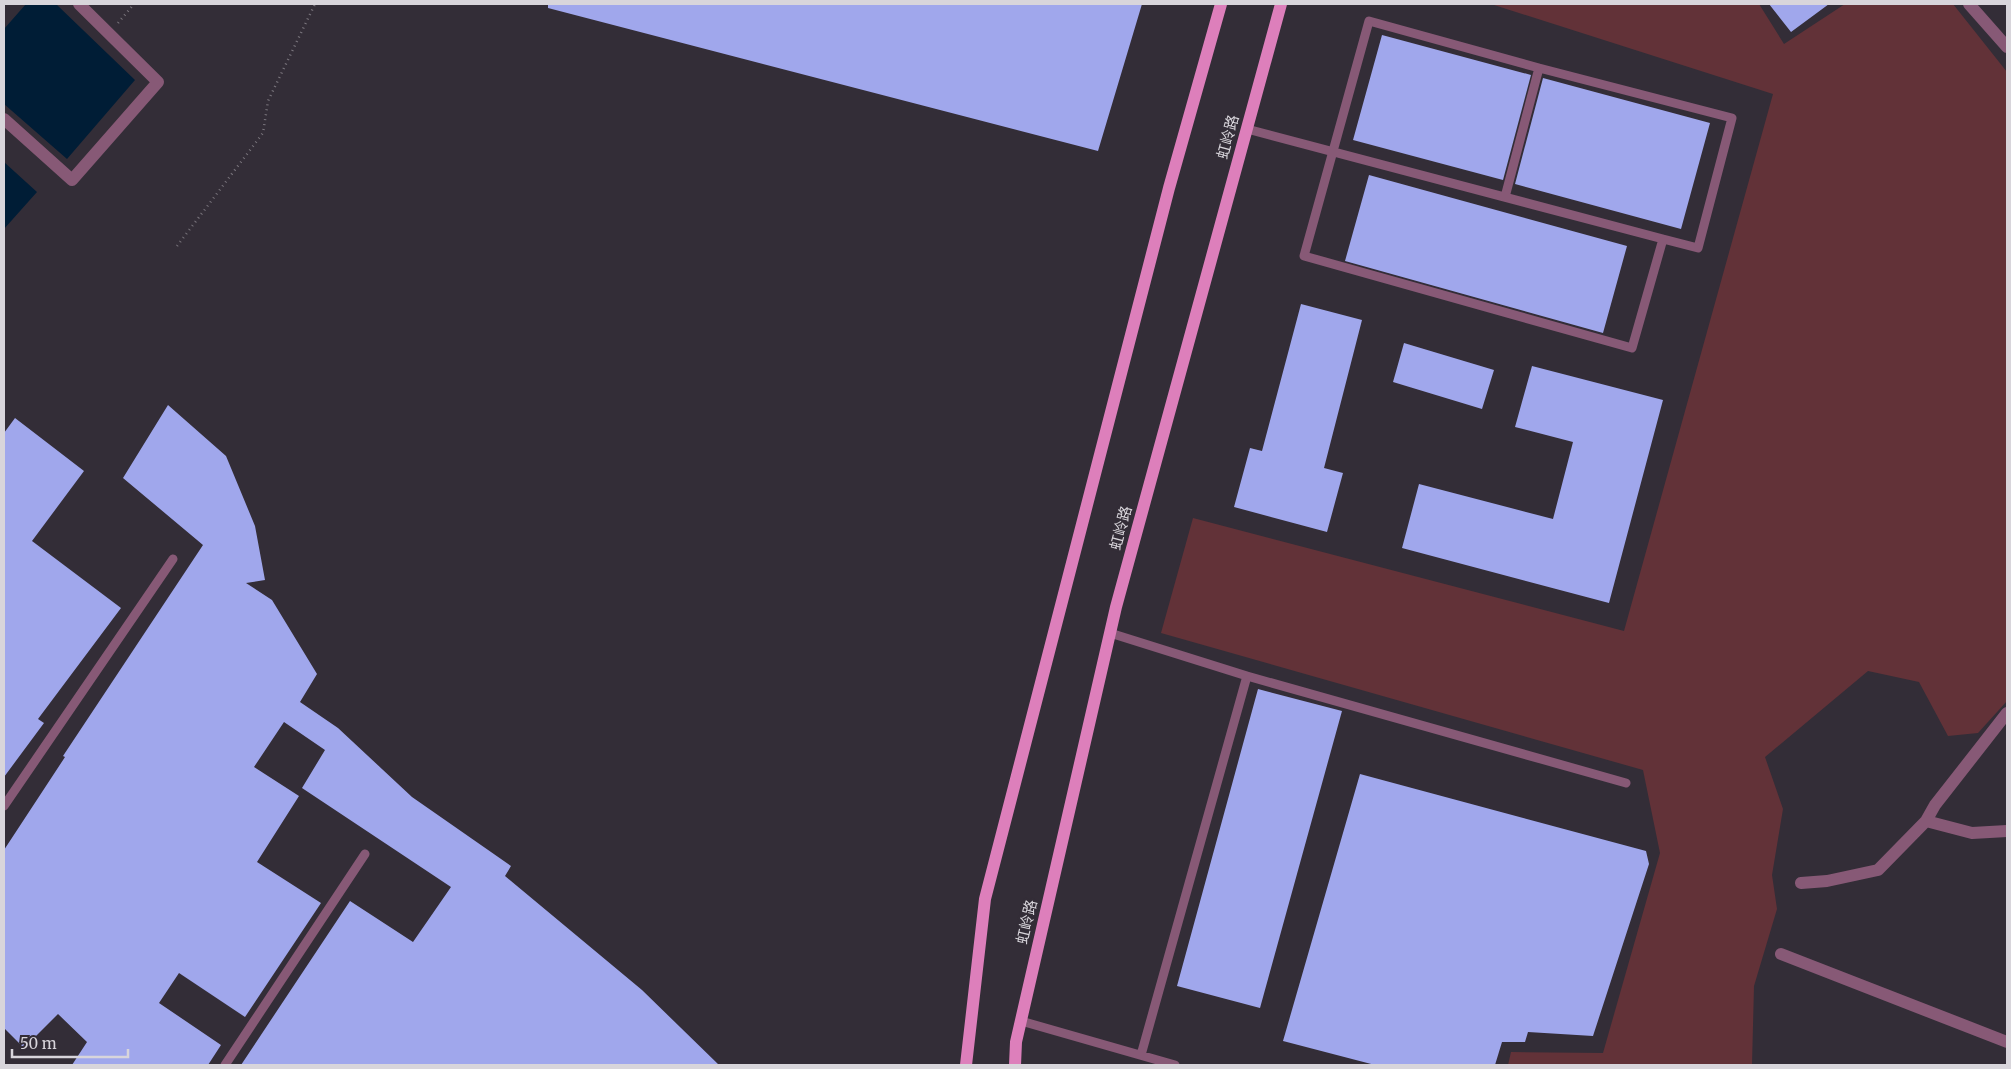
<svg xmlns="http://www.w3.org/2000/svg" width="2011" height="1069" viewBox="0 0 2011 1069" font-family="Merriweather,'Noto Sans SC',serif">
  <style>
    .green { fill: #623238 }
    .water { fill: #001d36 }
    .building { fill: #a0a7ec }
    .lines { fill: none; stroke-linecap: round; stroke-linejoin: round }
    .path { stroke: #79747c; stroke-width: 2.5; stroke-dasharray: 1 4; stroke-linecap: butt }
    .lane { stroke: #875976; stroke-width: 9 }
    .street { stroke: #875976; stroke-width: 12 }
    .primary { stroke: #dd7fbb; stroke-width: 12 }
    .labels { text-anchor: middle; stroke-width: 5; stroke-linejoin: round; paint-order: stroke }
    .street-label { font-size: 15px; fill: #d8d5db; stroke: #332d37 }
  </style>
  <rect width="100%" height="100%" fill="#332d37"/>
  <path class="green" d="M1491 4H1759L1784 44 1845 4H1953L2007 72V701L1978 733 1948 736 1919 682 1868 671 1765 757 1783 809 1772 875 1777 909 1754 986 1752 1065H1508L1511 1052 1603 1053 1660 853 1643 770 1161 633 1193 518 1624 631 1773 94Z"/>
  <path class="water" d="M26 4H56L135 80 67 159 4 104V29Z
    M4 162 37 192 4 229Z"/>
  <path class="building" d="M548 4H1142L1098 151 548 8Z
    M1769 4H1829L1791 32Z
    M1382 35 1531 75 1503 180 1353 140Z
    M1543 78 1710 123 1681 229 1515 184Z
    M1369 175 1627 246 1603 333 1345 261Z
    M1301 304 1362 320 1324 468 1343 473 1327 532 1234 507 1250 448 1262 451Z
    M1404 343 1494 370 1482 409 1393 382Z
    M1532 366 1663 400 1609 603 1402 548 1419 484 1553 519 1573 442 1515 427Z
    M168 405 226 456 255 526 265 580 246 583 272 600 317 674 300 702 338 728 412 797 511 866 505 876 642 990 719 1065H241L350 901 413 942 451 887 302 788 325 750 284 722 254 767 299 796 257 862 321 903 245 1017 179 973 159 1003 221 1045 208 1065H72L87 1042 58 1014 24 1048 4 1028V850L65 757 63 756 203 545 123 478Z
    M15 418 84 471 32 541 121 608 38 719 44 723 4 777V433Z
    M1258 689 1342 711 1260 1008 1177 986Z
    M1360 774 1646 851 1649 864 1593 1036 1528 1032 1525 1042H1502L1495 1065H1375L1283 1041Z"/>
  <g class="lines">
    <path class="path" d="M118 23 134 4
      M177 246 263 133 268 101 315 4"/>
    <path class="lane" d="M1539 68 1369 21 1304 256 1632 348 1663 239
      M1247 129 1663 239 1698 248 1732 118 1539 68 1505 197
      M1110 633 1247 676
      M4 806 173 559
      M1021 1021 1175 1065
      M1141 1055 1247 676 1626 783
      M225 1065 365 854"/>
    <path class="street" d="M1969 4 2007 47
      M4 119 72 180 158 82 79 4
      M1926 821 1972 833 2007 831
      M1801 883 1827 881 1878 870 1926 821 1935 805 2007 713
      M1781 954 2007 1042"/>
    <path class="primary" d="M966 1065 985 899 1169 188 1221 4
      M1015 1065 1016 1042 1116 607 1281 4"/>
  </g>
  <g class="labels">
    <g class="street-label">
      <text transform="translate(1228 137) rotate(-75)" y="5">虹岭路</text>
      <text transform="translate(1121 528) rotate(-75)" y="5">虹岭路</text>
      <text transform="translate(1027 922) rotate(-77)" y="5">虹岭路</text>
    </g>
  </g>
  <rect width="2011" height="1069" fill="none" stroke="#d8d5db" stroke-width="10"/>
  <path d="M12 1049v8h116v-8" fill="none" stroke="#d8d5db" stroke-width="2.5"/>
  <text x="20" y="1049" font-size="15" fill="#d8d5db" stroke="#332d37" stroke-width="4" paint-order="stroke">50 m</text>
</svg>
